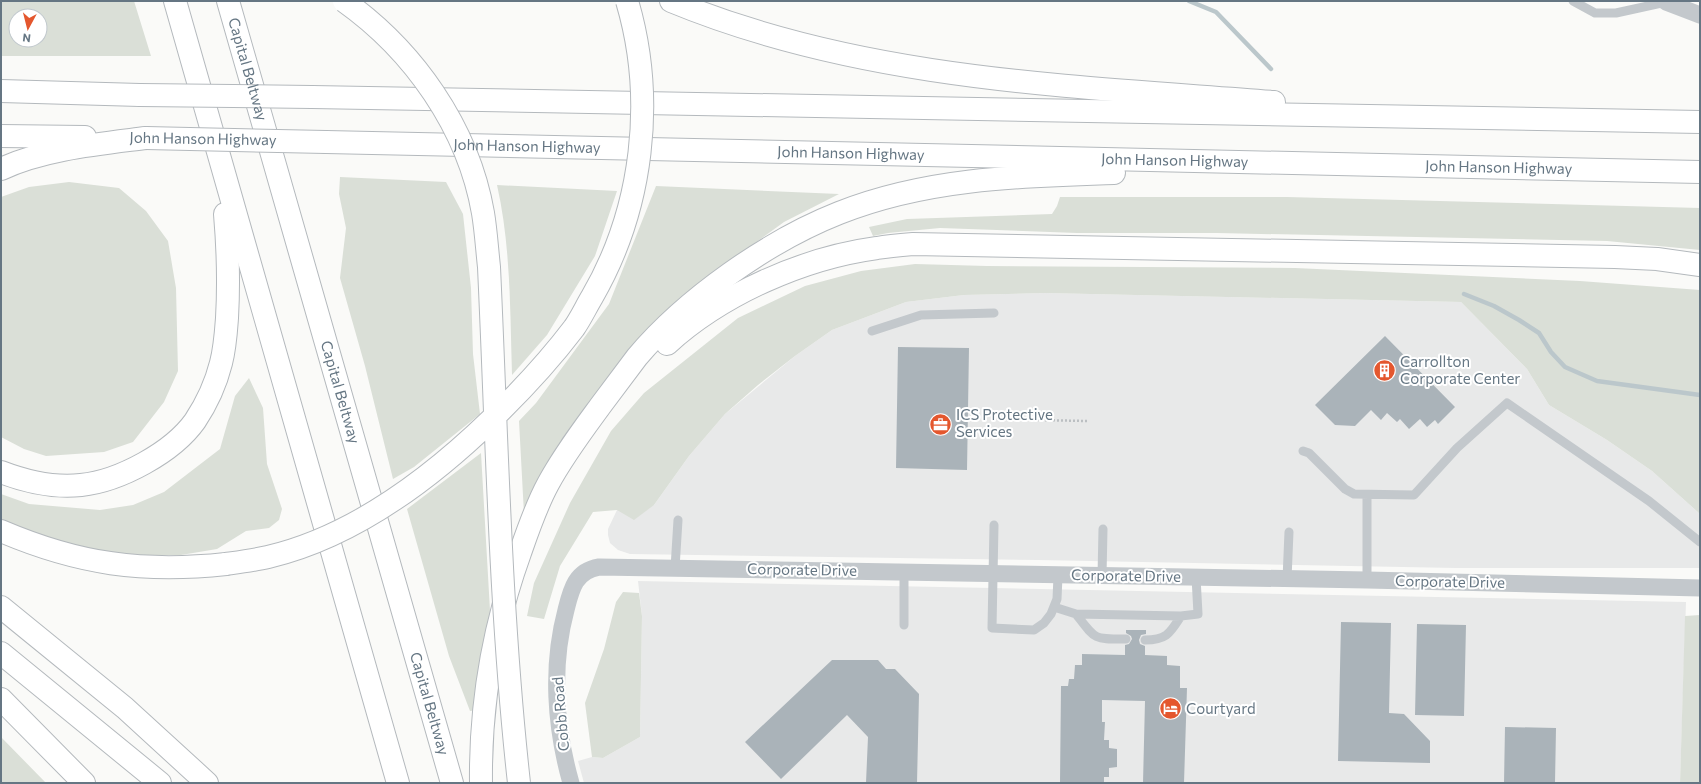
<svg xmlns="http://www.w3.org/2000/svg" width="1701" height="784" viewBox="0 0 1701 784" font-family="Commissioner,sans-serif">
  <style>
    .built { fill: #e8e9e9 }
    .green { fill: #dadfd7; fill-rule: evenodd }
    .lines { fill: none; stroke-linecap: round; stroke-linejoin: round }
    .stream { stroke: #bbc7cb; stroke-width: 4.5 }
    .building { fill: #aab3b9 }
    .motorway-casing { stroke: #b4b9bd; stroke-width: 24 }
    .path { stroke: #bbbfc2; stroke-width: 2.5; stroke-dasharray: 2 2; stroke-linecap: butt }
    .service { stroke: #c3c8cc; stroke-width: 9 }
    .minor { stroke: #c3c8cc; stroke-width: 17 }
    .motorway { stroke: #fff; stroke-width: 22 }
    .motorway-bridge-casing { stroke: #b4b9bd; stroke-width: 24; stroke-linecap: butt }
    .motorway-bridge { stroke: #fff; stroke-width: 22 }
    .labels { text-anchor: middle; stroke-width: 4; stroke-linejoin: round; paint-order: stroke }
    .street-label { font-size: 15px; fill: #657683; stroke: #fff }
    .poi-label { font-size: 15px; fill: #657683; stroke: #fff; text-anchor: start }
  </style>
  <rect width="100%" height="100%" fill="#fafaf8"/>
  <path class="built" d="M1045 293 1461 302 1527 369 1549 405 1607 440 1652 471 1700 514V568H1456L1038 560 630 554 618 550 610 543 608 535V529L617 510 654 505 689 456 725 414 795 356 832 330 906 302 964 295Z
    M638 581 1686 602 1680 783H584L578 761 592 757 603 758 640 737 642 616Z"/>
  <path class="green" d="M1 1H134L151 56H1ZM16 16H40V40H16Z
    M340 177 446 182 463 214 471 288 473 354 480 414 414 467 393 479 365 366 340 278 346 228 339 194Z
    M69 182 119 188 146 211 168 241 176 288 178 371 164 402 133 442 104 452 46 456 24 449 1 437V197L29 187Z
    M497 185 617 191 595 256 547 335 512 375C510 312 511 247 497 185Z
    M656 186 839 194 784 222 683 295 636 349 524 514 519 421 536 403 609 304Z
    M1060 197H1287L1700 208V250L1607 241 1217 233H1077L940 228 888 233 873 236 869 227 907 219 1052 214 1057 206Z
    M915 264 987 266 1295 268 1580 281 1700 290V514L1652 471 1607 440 1549 405 1527 369 1461 302 1045 293 964 295 906 302 832 330 795 356 758 385 725 414 689 456 654 505 634 520 617 510 593 512 560 566 544 619 527 616 534 583 570 503 611 431 644 393 738 318 805 286 861 271Z
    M249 378 263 408 267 464 282 509 279 520 269 528 246 531 217 549 181 555 114 556 60 545 1 520V494L29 504 100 510 133 505 164 492 220 449 235 396Z
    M481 453 491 628 478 710 470 711 449 656 407 509Z
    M623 592 639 593 642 616 640 737 603 758 592 757 585 703 604 649 616 602Z
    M1700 615V783H1680L1685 616Z
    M1 737 46 783H1Z"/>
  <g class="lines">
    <path class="stream" d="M1189 1 1216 12 1271 69
      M1464 294 1494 306 1519 320 1539 333 1551 352 1565 367 1597 381 1700 395"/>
  </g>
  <path class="building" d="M1385 336 1455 407 1438 424 1435 420 1427 427 1420 419 1409 429 1400 419 1397 422 1387 413 1381 420 1371 410 1355 426 1335 425 1315 405Z
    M898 347 969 348 967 470 896 468Z
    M1341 622 1391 623 1389 713 1404 714 1430 741V763L1338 761Z
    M1417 624 1466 625 1464 716 1415 715Z
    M1126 630H1146V634L1141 635 1139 640 1140 644 1145 646V655L1167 656V665L1180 666V688H1187L1184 783H1143L1145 701 1102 700V722H1105L1104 740H1109V748L1117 749V767L1109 768V777H1104V783H1060L1061 686H1068L1069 679H1074L1075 665H1082V654L1125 655V645L1129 644 1132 639 1131 636 1126 633Z
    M832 660H878L886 669H895L919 694 917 783H866L868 737 847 715 781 779 745 742Z
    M1505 727 1556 728 1555 783H1504Z"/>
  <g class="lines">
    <defs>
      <g id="motorway">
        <path d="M175 1 398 783"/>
        <path id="s1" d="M228 1 452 783"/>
        <path d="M671 1C862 80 1071 86 1274 102"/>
        <path d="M1 91 140 95"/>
        <path d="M312 97 1700 122"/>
        <path d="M1 136 85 137"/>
        <path id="s2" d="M326 142 1700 172"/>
        <path d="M1 169C44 149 99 144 146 138"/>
        <path d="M667 344C722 294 803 258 877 248 889 246 901 245 913 244L1615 257 1657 259 1700 265"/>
        <path d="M1 472C27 482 54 488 81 485 120 481 173 452 195 421 207 403 216 383 221 363 225 348 226 332 227 318 229 283 228 249 225 214"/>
        <path d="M1 531C78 564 143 573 226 564"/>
        <path d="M1 607 125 708 207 783"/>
        <path d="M1 653 160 783"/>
        <path d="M1 699 84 783"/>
        <path d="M481 783C480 703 493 628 520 553 528 530 536 506 548 484 563 456 582 431 601 405 613 389 625 373 637 357 686 299 768 241 839 213 927 178 1021 176 1114 173"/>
      </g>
    </defs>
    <use href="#motorway" class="motorway-casing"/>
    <path class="path" d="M1037 420 1087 421"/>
    <path class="service" d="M1573 1 1595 13H1616L1666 2
      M872 331 921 315 994 313
      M1303 451 1309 453 1345 489 1354 494 1414 495 1457 448 1507 403 1649 501 1700 542
      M1367 495V580
      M994 525 992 628 1034 630 1044 623 1051 614 1057 599 1058 576
      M675 568 678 520
      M1102 576 1103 529
      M1287 579 1289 532
      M1054 607 1076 614 1181 616 1198 614 1196 577
      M1076 614C1096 640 1093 639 1126 639
      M904 625V572
      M1145 640C1167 640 1170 633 1181 616"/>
    <path class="minor" d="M1666 2 1700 15
      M571 783C555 727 551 666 566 610 571 590 575 571 599 567L1367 580 1700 588"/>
    <use href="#motorway" class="motorway"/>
    <defs>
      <path id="motorway-bridge" d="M344 1C413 50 468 127 483 213 486 231 487 249 489 267 497 439 500 612 519 783
        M140 95 312 97
        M146 138 326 142
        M226 564C240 562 255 560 268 557 353 537 430 479 491 420 521 391 549 361 574 328 581 318 586 307 592 297 643 209 656 99 627 1"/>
    </defs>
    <use href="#motorway-bridge" class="motorway-bridge-casing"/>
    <use href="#motorway-bridge" class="motorway-bridge"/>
  </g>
  <defs>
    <symbol id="building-disc" viewBox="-11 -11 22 22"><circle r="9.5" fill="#e4572e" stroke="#fff"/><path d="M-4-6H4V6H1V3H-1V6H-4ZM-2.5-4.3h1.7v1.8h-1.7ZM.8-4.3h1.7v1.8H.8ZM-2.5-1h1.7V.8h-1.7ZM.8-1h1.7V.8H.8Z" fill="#fff"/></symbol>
    <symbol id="office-disc" viewBox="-11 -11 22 22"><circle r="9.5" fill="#e4572e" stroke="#fff"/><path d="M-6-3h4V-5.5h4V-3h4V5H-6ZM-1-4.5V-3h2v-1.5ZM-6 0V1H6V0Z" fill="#fff"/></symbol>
    <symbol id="hotel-disc" viewBox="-11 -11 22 22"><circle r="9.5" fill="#e4572e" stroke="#fff"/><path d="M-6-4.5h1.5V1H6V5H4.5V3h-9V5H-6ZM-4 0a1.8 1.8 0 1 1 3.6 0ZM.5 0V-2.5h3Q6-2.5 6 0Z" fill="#fff"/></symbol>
  </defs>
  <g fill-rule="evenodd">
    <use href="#building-disc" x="1372" y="358" width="25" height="25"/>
    <use href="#office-disc" x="928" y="412" width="25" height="25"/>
    <use href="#hotel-disc" x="1158" y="696" width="25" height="25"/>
  </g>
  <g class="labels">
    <g class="street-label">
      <text dy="5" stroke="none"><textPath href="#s1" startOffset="71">Capital Beltway</textPath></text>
      <text transform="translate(203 139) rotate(1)" y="5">John Hanson Highway</text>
      <text dy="5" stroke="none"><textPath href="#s2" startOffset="201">John Hanson Highway</textPath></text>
      <text dy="5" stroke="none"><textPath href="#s2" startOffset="525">John Hanson Highway</textPath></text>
      <text dy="5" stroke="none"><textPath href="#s2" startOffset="849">John Hanson Highway</textPath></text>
      <text dy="5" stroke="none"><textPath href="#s2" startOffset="1173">John Hanson Highway</textPath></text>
      <text dy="5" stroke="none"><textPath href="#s1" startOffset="407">Capital Beltway</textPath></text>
      <text transform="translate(802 570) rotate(1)" y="5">Corporate Drive</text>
      <text transform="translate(1126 576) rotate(1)" y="5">Corporate Drive</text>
      <text transform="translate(1450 582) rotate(1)" y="5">Corporate Drive</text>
      <text dy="5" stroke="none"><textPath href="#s1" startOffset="731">Capital Beltway</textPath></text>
      <text transform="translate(561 714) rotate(-95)" y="5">Cobb Road</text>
    </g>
    <g class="poi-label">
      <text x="1400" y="367">Carrollton<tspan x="1400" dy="17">Corporate Center</tspan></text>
      <text x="956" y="420">ICS Protective<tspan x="956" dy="17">Services</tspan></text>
      <text x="1186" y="714">Courtyard</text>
    </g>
  </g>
  <rect width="1701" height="784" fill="none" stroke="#657683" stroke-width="4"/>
  <g transform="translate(28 28) rotate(187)"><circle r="19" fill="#ffffff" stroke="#c1c8cd"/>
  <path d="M0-3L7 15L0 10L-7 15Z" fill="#e4572e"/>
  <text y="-6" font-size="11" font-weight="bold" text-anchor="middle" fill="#657683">N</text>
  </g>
</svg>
